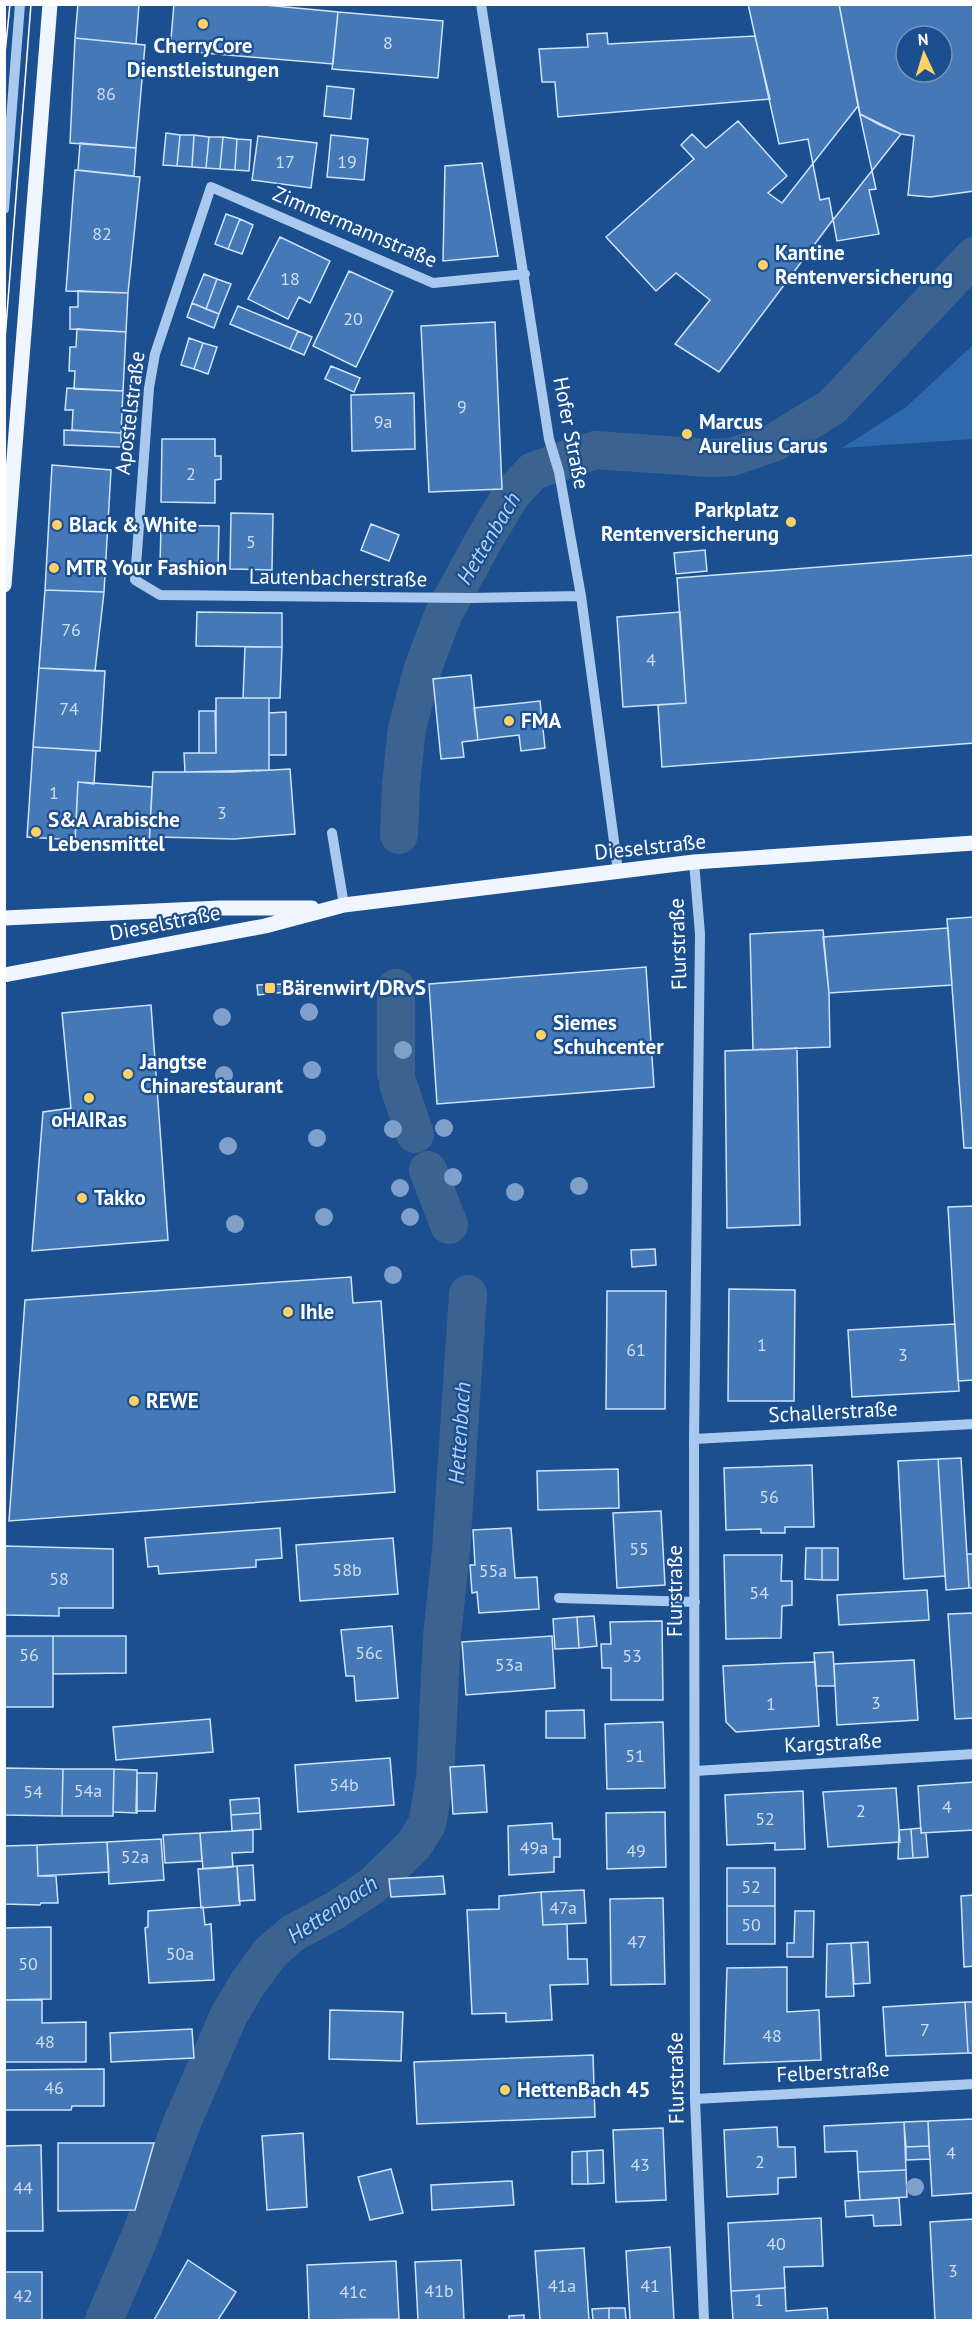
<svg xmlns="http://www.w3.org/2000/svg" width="978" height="2325" viewBox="0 0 978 2325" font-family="'PT Sans',sans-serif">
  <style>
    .green { fill: #2e69ad }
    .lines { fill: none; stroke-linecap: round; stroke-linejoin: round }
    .canal { stroke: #3c6290; stroke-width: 38 }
    .building { fill: #4478b7; stroke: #cfe3fa; stroke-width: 1.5; fill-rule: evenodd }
    .minor { stroke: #a9c9ee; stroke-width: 10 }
    .major { stroke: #f0f6ff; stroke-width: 15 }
    .tram { stroke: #fff; stroke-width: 1.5 }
    .tree { fill: #7ea0ca }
    .poi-dot { fill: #ffd166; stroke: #1b4f8f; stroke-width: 2 }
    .labels { text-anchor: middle; stroke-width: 4.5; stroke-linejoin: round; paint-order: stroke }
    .number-label { font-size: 18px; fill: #d0dded }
    .poi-label { font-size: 21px; font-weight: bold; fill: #fff; stroke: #1b4f8f; text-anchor: start }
    .street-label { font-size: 21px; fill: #fff; stroke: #1b4f8f }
    .water-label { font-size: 22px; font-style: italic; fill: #b5d3f5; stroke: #1b4f8f }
  </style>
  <rect width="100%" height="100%" fill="#1b4f8f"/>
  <path class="green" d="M973 345V439L842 448 906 407Z"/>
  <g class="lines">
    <path class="canal" d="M399 835 401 784 407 728 423 668 443 615 485 538 511 495 533 471 595 450 710 458 732 457 773 443 832 407 974 256
      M396 988V1073
      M398 1084 415 1134
      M428 1170 449 1225
      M104 2320 139 2239 181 2125 229 2015 248 1983 270 1953 293 1933 334 1911 372 1886 414 1845 427 1824 435 1779 442 1636 451 1551 468 1294"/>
  </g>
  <path class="building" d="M78 4H139L136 44 75 38Z
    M174 4H254L338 12 333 64 170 50Z
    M748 4H839L858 106 876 189 869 190 879 234 837 241 829 198 820 200 808 139 779 144Z
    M839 4H974V191L930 197 908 195 914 136 901 134 880 125 860 114ZM906 36H942V72H906Z
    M338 12 443 21 438 78 332 69Z
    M607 33 608 44 755 36 770 99 558 117 555 82H542L539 49 588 47 587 34Z
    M75 38 145 45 136 148 70 143Z
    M327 86 354 89 351 119 324 116Z
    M858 106 860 114 901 134 829 225 719 372 675 344 710 300 676 273 656 291 606 237 694 159 681 145 692 134 706 148 738 121 787 176 768 193 782 203Z
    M166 133 180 135 177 166 163 165Z
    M180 135H194L192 167 177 166Z
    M194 135 209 137 206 168 192 167Z
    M331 135 368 139 364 180 327 177Z
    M258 136 317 143 311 188 252 180Z
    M209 137H223L220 169 206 168Z
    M223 137 237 139 235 170 220 169Z
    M237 139 251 140 249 171 235 170Z
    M80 143 136 148 134 176 78 170Z
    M482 163 498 256 443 261 445 166Z
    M75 170 140 177 128 293 66 291Z
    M226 214 240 219 228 249 215 244Z
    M240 219 253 225 242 254 228 249Z
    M280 237 330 261 310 303 299 297 288 319 248 299Z
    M349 271 393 291 356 367 313 346Z
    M204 274 217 279 206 309 192 303Z
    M217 279 231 284 219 314 206 309Z
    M78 291 128 293 126 332 70 329V307H78Z
    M192 303 219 314 214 328 187 317Z
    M238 306 298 331 290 349 230 324Z
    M495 322 502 489 429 492 421 326Z
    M77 329 126 332 123 391 74 389 75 371H69L70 347H76Z
    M298 331 312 337 304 355 290 349Z
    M189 338 203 343 194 369 181 365Z
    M203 343 217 347 208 374 194 369Z
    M331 366 360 378 354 392 325 379Z
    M67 388 123 391 121 433 72 430 73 410H65Z
    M414 393 415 449 352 451 351 395Z
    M64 430 121 433V447L64 445Z
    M162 439H215V456H221V479L215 480V503L161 502Z
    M52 465 111 470 104 592 45 590Z
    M231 513 273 514 272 570 230 569Z
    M371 524 399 535 389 561 361 550Z
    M161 525 219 526 218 568 160 567Z
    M705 550 707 571 676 574 674 553Z
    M974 555V743L662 767 658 705 686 703 677 578Z
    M45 590 104 592 95 671 39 668Z
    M197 612 282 613V647L196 646Z
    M680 612 686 703 623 707 617 617Z
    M245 647H282L280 698H243Z
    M39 668 105 671 100 751 33 747Z
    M471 675 478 740 462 742 464 757 441 759 433 679Z
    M216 698H269V770L185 772 184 753H216Z
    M540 701 545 748 521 751 519 735 478 740 474 708Z
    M199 711H215L216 753H199Z
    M286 712V755H269V713Z
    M33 747 96 751 94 784 78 782 75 840 27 837Z
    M290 769 295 834 234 839 159 837V849L149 848 153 772H233Z
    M78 782 152 787 149 848 75 844Z
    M974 917V1148H964L947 919Z
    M948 928 952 985 829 993 823 937Z
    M823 930 829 993 830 1047 753 1050 750 934Z
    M646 967 654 1087 437 1104 429 984Z
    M284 984 285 992 258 995 257 985Z
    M151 1005 168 1240 32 1251 43 1112 71 1108 62 1013Z
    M797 1048 800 1225 727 1228 725 1051Z
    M974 1206V1380L958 1381 948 1207Z
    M655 1249 656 1265 632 1267 631 1250Z
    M351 1277 353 1303 381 1301 395 1492 9 1521 25 1300Z
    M729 1289 795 1290 794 1401H728Z
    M607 1291H666L665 1409H606Z
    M955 1324 959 1391 852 1397 848 1330Z
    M961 1458 969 1588 946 1590 938 1459Z
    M938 1459 945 1576 904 1579 898 1461Z
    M812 1465 814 1527H785V1533H761V1529L726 1530 724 1468Z
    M618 1469 619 1508 538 1510 537 1471Z
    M661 1511 665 1585 617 1588 613 1513Z
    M280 1528 282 1558 256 1560V1567L159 1574 158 1566 148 1567 145 1538Z
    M511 1528 515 1578 537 1577 539 1609 479 1613 477 1592 472 1593 470 1565H475L473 1530Z
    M393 1538 398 1594 300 1601 296 1545Z
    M5 1546 113 1549V1608H59V1616L5 1615Z
    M806 1548H822V1580L805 1579Z
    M822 1548H838V1580H822Z
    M967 1554H974V1588H969Z
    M724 1555H782L781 1581H792V1605L782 1606 781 1638 726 1639Z
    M927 1590 929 1620 839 1625 837 1595Z
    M974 1613V1718L955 1719 948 1614Z
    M594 1616 597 1646 579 1648 577 1617Z
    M577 1617 579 1648 555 1649 553 1619Z
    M662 1621 663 1700H611V1668H602L601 1644H611L610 1622Z
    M392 1626 398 1698 356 1701 354 1676H346L341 1630Z
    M4 1636H53V1707H4Z
    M53 1636H126V1673L53 1674Z
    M552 1636 555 1688 466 1695 462 1642Z
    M833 1652 835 1686H816L814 1653Z
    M914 1660 918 1720 837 1725 834 1664Z
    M815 1662 819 1726 736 1732 726 1722 723 1666Z
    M584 1710 585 1738H546V1711Z
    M210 1719 213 1752 116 1760 113 1727Z
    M663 1722 665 1788 607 1789 605 1724Z
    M390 1758 394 1805 298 1812 295 1765Z
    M484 1765 487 1812 453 1814 450 1767Z
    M4 1768 63 1769 62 1816 4 1815Z
    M63 1769H114L113 1816H62Z
    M114 1769 137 1770V1813L113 1812Z
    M137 1773H157L155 1811H136Z
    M974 1782V1830L921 1833 918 1786Z
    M896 1788 900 1842 828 1847 823 1792Z
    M803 1791 805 1849 775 1850V1843L727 1845 725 1795Z
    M259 1798 260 1813 231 1815 230 1800Z
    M665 1812 666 1867 607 1869 606 1813Z
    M260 1813 261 1829 232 1831 231 1815Z
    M552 1823 553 1839H560V1857H554V1872L509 1875 508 1826Z
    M921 1828V1833H926L928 1857 913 1858 911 1829Z
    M911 1829 913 1858 898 1859 899 1830Z
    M253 1830V1852L232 1853 233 1867 203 1869 200 1833Z
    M200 1833 202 1861 165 1863 163 1835Z
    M161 1839 164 1880 109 1884 107 1842Z
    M107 1842 109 1872 38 1876 37 1845Z
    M37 1845 38 1876H56L58 1903H41L40 1905 4 1904V1846Z
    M253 1865 255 1900 239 1901 237 1866Z
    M237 1866 240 1905 201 1908 198 1869Z
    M727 1868H775V1906H727Z
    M443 1876 445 1894 391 1897 389 1879Z
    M584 1890 586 1923 543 1925 541 1892Z
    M541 1892 543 1925 567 1924 568 1959H587L588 1984 550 1985 552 2020 506 2022V2013L472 2014 467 1910 499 1909V1896Z
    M974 1895V1966L964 1967 961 1896Z
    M663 1898 665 1984 611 1985 610 1899Z
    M727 1906H775V1944H727Z
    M203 1907 205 1925 211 1924 214 1980 149 1983 145 1928 148 1927V1911Z
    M795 1911H814L813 1957H787V1943H794Z
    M51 1927V1999L4 2000V1928Z
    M868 1942 870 1983 854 1984 851 1943Z
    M851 1943 854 1996 826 1997 827 1944Z
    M787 1967V2012L819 2010 821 2060 724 2064 727 1968Z
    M4 2000H42V2023L86 2022V2062H4Z
    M965 2002 968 2053 886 2056 883 2007Z
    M965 2002H974V2053H968Z
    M330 2010 403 2012 401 2061 329 2059Z
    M192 2029 194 2058 111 2062 110 2033Z
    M593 2055 595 2117 417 2124 414 2062Z
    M104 2069V2106H72L71 2110H4V2070Z
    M974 2119V2193L932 2196 928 2121Z
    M928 2121 929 2146 906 2147 904 2122Z
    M904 2122 906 2170 858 2172 857 2151 825 2152 824 2126Z
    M777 2127 778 2147H795L796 2177 778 2178V2194L727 2197 724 2130Z
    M663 2128 666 2200 616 2202 613 2130Z
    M303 2133 307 2207 267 2210 262 2136Z
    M58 2143H154L135 2210 58 2211Z
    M41 2145 43 2231H4V2146Z
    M929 2146 930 2159 906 2160V2147Z
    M603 2150 604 2183 588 2184 587 2151Z
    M587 2151 588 2184H572V2152Z
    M391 2169 403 2213 370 2220 358 2177Z
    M906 2170 907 2197 860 2200 858 2172Z
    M512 2181 514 2205 432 2210 431 2185Z
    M899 2198 901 2225 874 2226 873 2215 846 2217 845 2201Z
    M821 2218 823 2266 784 2267 785 2288 731 2291 728 2223Z
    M974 2219V2320H935L930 2222Z
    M670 2247 674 2320H630L626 2251Z
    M584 2248 589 2320H540L535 2251Z
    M188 2260 236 2292 218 2320H154Z
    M461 2260 464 2320H418L415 2262Z
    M396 2261 399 2319 309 2320 307 2265Z
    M4 2272H42V2320H4Z
    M785 2288 786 2311 827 2308 828 2320H733L731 2291Z
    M609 2308V2320H593L592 2309Z
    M609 2308H625L626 2320H609Z
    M524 2315V2320H509V2316Z"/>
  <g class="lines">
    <path class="minor" d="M481 4 549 439 559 472 581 596 618 871
      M4 209 20 4
      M525 274 433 283 211 187 155 354 149 388 135 580 160 595 471 598 581 596
      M332 833 344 905
      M694 862 700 934 694 1439 695 2099 704 2320
      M694 1439 974 1424
      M559 1598 695 1602
      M695 1771 974 1754
      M695 2099 974 2084"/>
    <path class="major" d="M4 585 50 4
      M4 918 220 908H312
      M4 975 265 926 344 905 694 862 974 843"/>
    <path class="tram" d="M4 63 10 4
      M4 352 31 4"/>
  </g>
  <g class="tree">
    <circle cx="309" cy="1012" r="9"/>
    <circle cx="222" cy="1017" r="9"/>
    <circle cx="403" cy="1050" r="9"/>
    <circle cx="312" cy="1070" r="9"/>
    <circle cx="224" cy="1075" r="9"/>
    <circle cx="444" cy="1128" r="9"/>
    <circle cx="393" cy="1129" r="9"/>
    <circle cx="317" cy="1138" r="9"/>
    <circle cx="228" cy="1146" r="9"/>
    <circle cx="453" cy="1177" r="9"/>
    <circle cx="579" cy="1186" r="9"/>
    <circle cx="400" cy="1188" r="9"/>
    <circle cx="515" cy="1192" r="9"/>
    <circle cx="324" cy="1217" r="9"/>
    <circle cx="410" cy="1217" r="9"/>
    <circle cx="235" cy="1224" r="9"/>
    <circle cx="393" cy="1275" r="9"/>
    <circle cx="915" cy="2187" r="9"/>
  </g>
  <g class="poi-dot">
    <circle cx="203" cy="24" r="6"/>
    <circle cx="763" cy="265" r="6"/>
    <circle cx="687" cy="434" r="6"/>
    <circle cx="791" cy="522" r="6"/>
    <circle cx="57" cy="525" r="6"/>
    <circle cx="54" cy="568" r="6"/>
    <circle cx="509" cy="721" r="6"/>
    <circle cx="36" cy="832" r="6"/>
    <rect x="264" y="982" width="12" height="12" rx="3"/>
    <circle cx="541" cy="1035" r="6"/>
    <circle cx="128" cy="1074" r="6"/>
    <circle cx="89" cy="1098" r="6"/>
    <circle cx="82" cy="1198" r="6"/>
    <circle cx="288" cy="1312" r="6"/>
    <circle cx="134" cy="1401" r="6"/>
    <circle cx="505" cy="2090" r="6"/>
  </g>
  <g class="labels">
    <g class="number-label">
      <text x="388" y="49">8</text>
      <text x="106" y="100">86</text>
      <text x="285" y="168">17</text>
      <text x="347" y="168">19</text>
      <text x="102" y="240">82</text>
      <text x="290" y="285">18</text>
      <text x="353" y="325">20</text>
      <text x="462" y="413">9</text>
      <text x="383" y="428">9a</text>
      <text x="191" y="480">2</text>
      <text x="251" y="548">5</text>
      <text x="71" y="636">76</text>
      <text x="651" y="666">4</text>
      <text x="69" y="715">74</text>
      <text x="54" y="799">1</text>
      <text x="222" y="819">3</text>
      <text x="762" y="1351">1</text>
      <text x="636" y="1356">61</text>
      <text x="903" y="1361">3</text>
      <text x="769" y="1503">56</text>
      <text x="639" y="1555">55</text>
      <text x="347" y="1576">58b</text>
      <text x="493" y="1577">55a</text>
      <text x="59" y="1585">58</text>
      <text x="759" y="1599">54</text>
      <text x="369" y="1659">56c</text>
      <text x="29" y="1661">56</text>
      <text x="632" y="1662">53</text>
      <text x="509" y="1671">53a</text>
      <text x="876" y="1709">3</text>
      <text x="771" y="1710">1</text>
      <text x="635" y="1762">51</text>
      <text x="344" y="1791">54b</text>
      <text x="88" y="1797">54a</text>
      <text x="33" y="1798">54</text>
      <text x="947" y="1813">4</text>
      <text x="861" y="1817">2</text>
      <text x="765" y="1825">52</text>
      <text x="534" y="1854">49a</text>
      <text x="636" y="1857">49</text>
      <text x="135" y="1863">52a</text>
      <text x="751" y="1893">52</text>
      <text x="563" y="1914">47a</text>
      <text x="751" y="1931">50</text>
      <text x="637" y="1948">47</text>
      <text x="180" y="1960">50a</text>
      <text x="28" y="1970">50</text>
      <text x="925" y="2036">7</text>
      <text x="772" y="2042">48</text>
      <text x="45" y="2048">48</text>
      <text x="54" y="2094">46</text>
      <text x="951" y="2159">4</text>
      <text x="760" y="2168">2</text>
      <text x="640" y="2171">43</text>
      <text x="23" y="2194">44</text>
      <text x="776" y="2250">40</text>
      <text x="953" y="2277">3</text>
      <text x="562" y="2292">41a</text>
      <text x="650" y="2292">41</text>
      <text x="439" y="2297">41b</text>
      <text x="353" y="2298">41c</text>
      <text x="23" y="2302">42</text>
      <text x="759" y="2306">1</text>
    </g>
    <g class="poi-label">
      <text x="203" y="53" text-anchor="middle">CherryCore<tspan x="203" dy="24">Dienstleistungen</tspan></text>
      <text x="775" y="260">Kantine<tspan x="775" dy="24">Rentenversicherung</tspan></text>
      <text x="699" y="429">Marcus<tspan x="699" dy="24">Aurelius Carus</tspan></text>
      <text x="779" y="517" text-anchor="end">Parkplatz<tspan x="779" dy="24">Rentenversicherung</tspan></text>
      <text x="69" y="532">Black &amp; White</text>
      <text x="66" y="575">MTR Your Fashion</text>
      <text x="521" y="728">FMA</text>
      <text x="48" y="827">S&amp;A Arabische<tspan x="48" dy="24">Lebensmittel</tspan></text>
      <text x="282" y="995">Bärenwirt/DRvS</text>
      <text x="553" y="1030">Siemes<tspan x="553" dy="24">Schuhcenter</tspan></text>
      <text x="140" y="1069">Jangtse<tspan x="140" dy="24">Chinarestaurant</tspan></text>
      <text x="89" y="1127" text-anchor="middle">oHAIRas</text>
      <text x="94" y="1205">Takko</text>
      <text x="300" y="1319">Ihle</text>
      <text x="146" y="1408">REWE</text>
      <text x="517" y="2097">HettenBach 45</text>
    </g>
    <g class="street-label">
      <text transform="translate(355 227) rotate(23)" y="7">Zimmermannstraße</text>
      <text transform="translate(130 413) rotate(-83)" y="7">Apostelstraße</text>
      <text transform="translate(571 433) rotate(79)" y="7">Hofer Straße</text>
      <text transform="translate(338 578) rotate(1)" y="7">Lautenbacherstraße</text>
      <text transform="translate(650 847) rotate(-6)" y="7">Dieselstraße</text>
      <text transform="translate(165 923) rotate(-11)" y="7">Dieselstraße</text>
      <text transform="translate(678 944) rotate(-92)" y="7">Flurstraße</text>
      <text transform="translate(833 1412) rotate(-3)" y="7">Schallerstraße</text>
      <text transform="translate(675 1591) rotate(-90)" y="7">Flurstraße</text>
      <text transform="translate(833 1743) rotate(-3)" y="7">Kargstraße</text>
      <text transform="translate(833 2072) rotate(-3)" y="7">Felberstraße</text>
      <text transform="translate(676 2078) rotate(-91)" y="7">Flurstraße</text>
    </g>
    <g class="water-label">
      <text transform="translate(488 538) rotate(-59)" y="8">Hettenbach</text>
      <text transform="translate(459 1433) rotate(-86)" y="8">Hettenbach</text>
      <text transform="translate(332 1909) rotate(-34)" y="8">Hettenbach</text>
    </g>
  </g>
  <rect width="978" height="2325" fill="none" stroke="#ffffff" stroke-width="12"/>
  <g transform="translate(924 54) rotate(356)"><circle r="28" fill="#1b4f8f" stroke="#7695bc" stroke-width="1.5"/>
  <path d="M0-4.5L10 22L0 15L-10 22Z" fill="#ffd166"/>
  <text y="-9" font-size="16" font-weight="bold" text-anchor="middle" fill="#ffffff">N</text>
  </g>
</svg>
